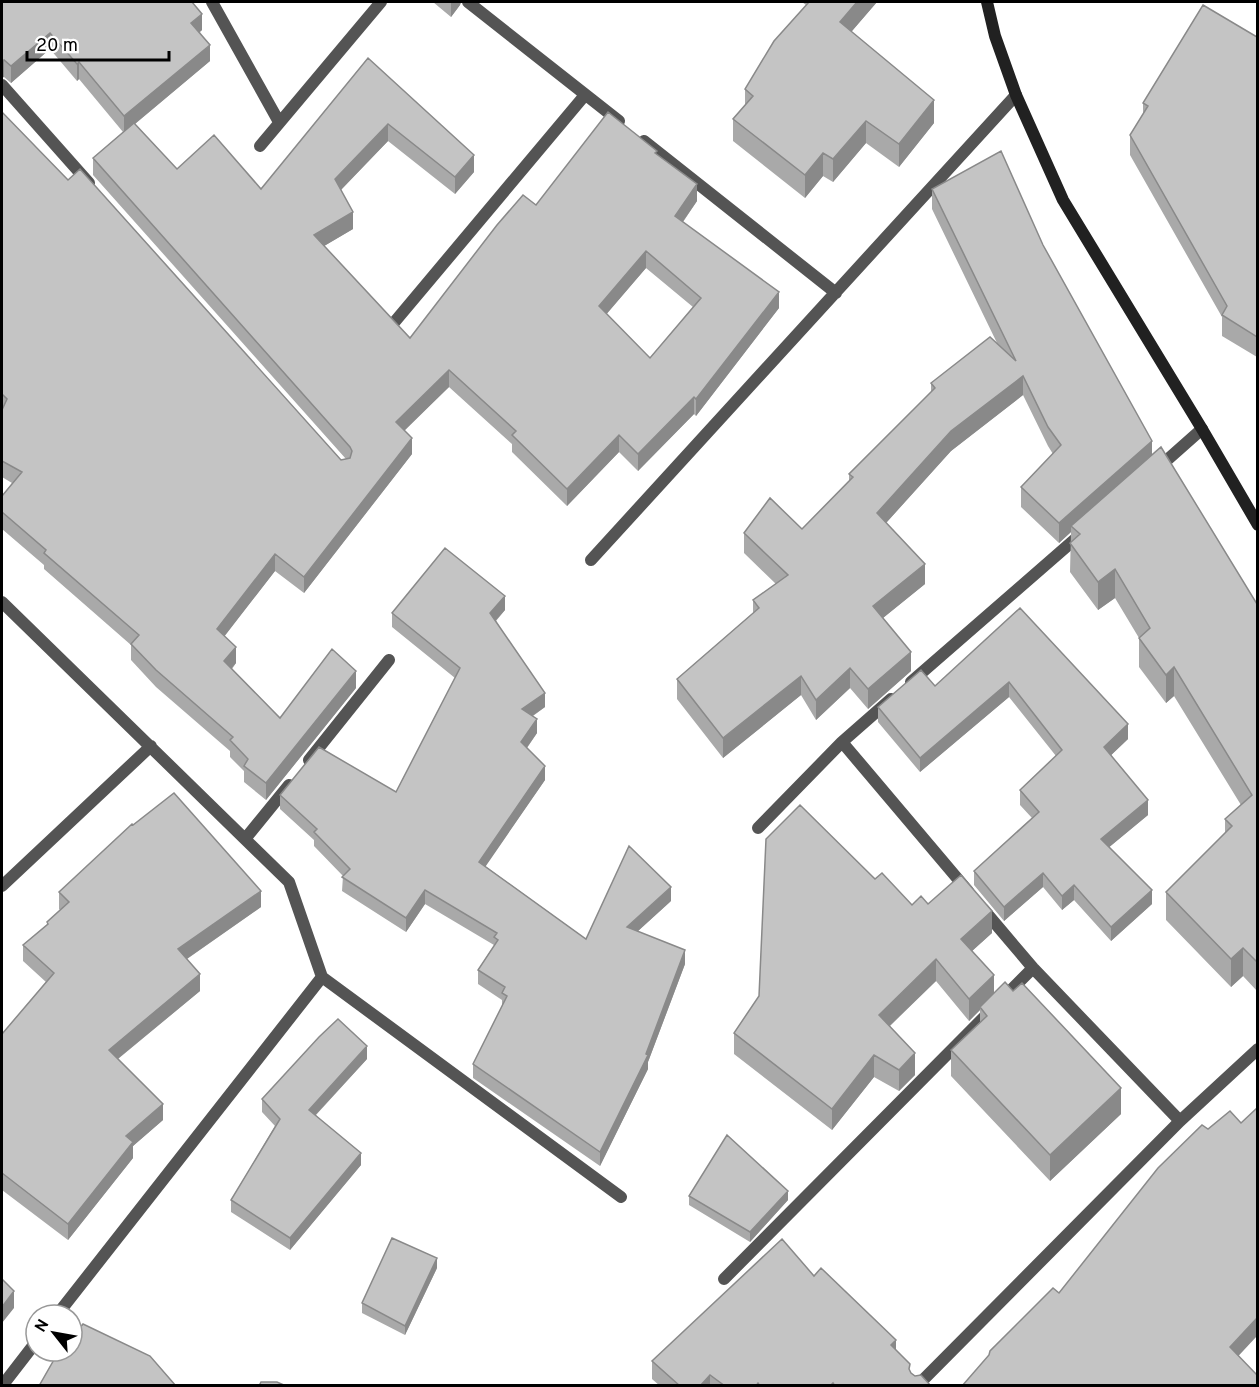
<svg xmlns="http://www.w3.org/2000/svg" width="1259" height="1387" viewBox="0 0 1259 1387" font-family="Overpass,sans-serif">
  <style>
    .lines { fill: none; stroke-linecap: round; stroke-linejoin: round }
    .street { stroke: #545454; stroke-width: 12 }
    .secondary { stroke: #212121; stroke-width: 12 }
    .wall { fill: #a9a9a9; fill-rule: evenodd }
    .shaded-wall { fill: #898989 }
    .building { fill: #c4c4c4; stroke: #898989; stroke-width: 1.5; fill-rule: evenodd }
  </style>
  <rect width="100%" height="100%" fill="#fff"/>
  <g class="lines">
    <path class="street" d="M212 2 279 122
      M468 2 619 121
      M2 85 89 183
      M644 141 836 293
      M260 146 381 2
      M392 325 585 95
      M1158 468 1202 429
      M591 560 1016 95
      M2 602 289 882 322 977 57 1315
      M911 682 1081 534
      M842 742 968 891
      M309 760 389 660
      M758 828 842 742 891 699
      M245 839 289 785
      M2 886 151 746
      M983 909 1033 968 1180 1121
      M322 977 621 1197
      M724 1279 1033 968
      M2 1386 36 1342
      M917 1386 1180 1121 1258 1049"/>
    <path class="secondary" d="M987 2 995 36 1016 95 1063 200 1202 429 1258 525"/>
  </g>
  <path class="wall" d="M2 2 202 30 200 32 210 61 135 124 177 169 261 189 368 58 474 172 455 194 388 141 341 190 353 229 324 246 410 338 536 205 657 155 697 201 683 222 779 308 696 416 694 414 638 471 619 452 567 506 512 452V444L449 387 404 430 412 454 304 593 275 571 224 636 236 663 232 669 280 718 356 688 266 800 244 782V771L230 757V751L156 687 131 660V645L44 569V565L2 529V496L12 483 2 477V112L341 460 346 459 93 175V158L123 132 79 79 77 81 50 49 11 83 4 77ZM646 268 693 307 650 358 606 314Z
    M433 2H461L460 5 451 17Z
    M802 2H877L851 32 934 123 899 167 866 143 833 182 823 176 805 198 733 141V119L745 105V89L806 5Z
    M1257 37V357L1222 336V317L1130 155V135L1143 115V103Z
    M932 189 1043 245 1152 455 1257 604V991L1243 976 1231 987 1166 920V892L1225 833V819L1241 805 1174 696 1166 703 1139 667V638L1115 598 1098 610 1070 572 1071 532 1059 543 1021 507V487L1053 454 1048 446 1023 395 951 451 886 523 925 584 883 618 911 671 868 709 850 688 816 720 801 695 723 758 677 699V679L753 613V600L776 584 744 553V533L802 529 849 481V474L931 392V383L998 345 932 209Z
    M1020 608 1128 739 1111 755 1148 815 1109 847 1152 904 1111 941 1074 900 1062 910 1043 887 1004 921 974 885V871L1032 818 1020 805V790L1056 756 1009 697 920 772 878 722V707L935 686Z
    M505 610 496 621 545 707 533 716 537 733 527 748 545 780 485 866 586 939 671 901 638 931 685 964 648 1062V1069L600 1166 473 1078V1064L502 1006V1000L478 984V970L494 945 425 904 406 932 342 891 343 876 314 846V840L280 809V795L396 792 455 678 392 627V613Z
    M875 879 912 905 928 904 992 933 972 951 994 994 1121 1114 1050 1181 951 1076V1050L980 1022V1010L969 1021 936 981 890 1026 915 1075 899 1091 874 1077 832 1130 734 1054V1033Z
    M59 892 261 907 187 959 200 991 118 1059 163 1120 133 1146V1158L68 1240 2 1190V1034L46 982 23 961V945L47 925V922L60 910 59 909Z
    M367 1059 316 1115 361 1165 290 1250 231 1212V1200L275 1126 262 1112V1099Z
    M689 1196 788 1200 750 1242 689 1205Z
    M437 1268 405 1335 362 1313V1303Z
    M814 1276 896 1350 911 1373 931 1386H660L652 1379V1361Z"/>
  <path class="shaded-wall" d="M451 2H461L460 5 451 17Z
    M857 2H877L840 45V22Z
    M202 14V30L191 39V23Z
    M50 33V49L11 83V66Z
    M210 45V61L124 133V116Z
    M4 60V77L2 78V61Z
    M79 62V79L77 81V64Z
    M934 100V123L899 167V144Z
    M866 121V143L833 182V159Z
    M388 124V141L335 196V179Z
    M823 153V176L805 198V175Z
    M474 155V172L455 194V177Z
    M697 184V201L675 233V216Z
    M353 212V229L314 252V235Z
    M646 251V268L599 323V306Z
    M779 292V308L696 416V399Z
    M449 370V387L396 439V422Z
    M1023 376V395L951 451 877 533V513L951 431Z
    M694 397V414L638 471V454Z
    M619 435V452L567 506V489Z
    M412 438V454L304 593V577Z
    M1152 441V461L1071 526V532L1059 543V523Z
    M275 554V571L217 646V629Z
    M925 564V584L873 626V606Z
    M1115 569V598L1098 610V582Z
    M505 596V610L490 627V613Z
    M236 647V663L224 677V661Z
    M911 652V671L868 709V689Z
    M1174 667V696L1166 703V675Z
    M850 668V688L816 720V700Z
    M356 671V688L266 800V783Z
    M801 676V695L723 758V738Z
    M1009 682V697L920 772V758Z
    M545 693V707L522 723V709Z
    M537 719V733L521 756V742Z
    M1128 724V739L1104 762V747Z
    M545 766V780L479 876V862Z
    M1148 800V815L1101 854V839Z
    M1043 873V887L1004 921V907Z
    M1074 885V900L1062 910V896Z
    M671 887V901L627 941V927Z
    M425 890V904L406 932V918Z
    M1152 890V904L1111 941V927Z
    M261 891V907L178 965V949Z
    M992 911V933L961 961V939Z
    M1243 948V976L1231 987V959Z
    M685 950V964L648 1062V1069L600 1166V1152L646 1054Z
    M936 959V981L879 1036V1015Z
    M200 974V991L109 1066V1050Z
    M994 975V996L980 1007V1010L969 1021V999Z
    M367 1046V1059L309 1122V1110Z
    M915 1053V1075L899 1091V1070Z
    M874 1055V1077L832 1130V1109Z
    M1121 1088V1114L1050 1181V1155Z
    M163 1104V1120L133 1146V1158L68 1240V1224L126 1136Z
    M361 1153V1165L290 1250V1238Z
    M788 1191V1200L750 1242V1232Z
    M437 1258V1268L405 1335V1326Z
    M14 1291V1308L2 1323V1307Z
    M1257 1318V1336L1230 1365V1347Z
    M896 1340V1358L891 1345Z
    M710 1375V1386H700Z"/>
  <path class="building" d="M2 2H192L202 14 191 23 210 45 124 116 79 62 77 64 50 33 11 66 4 60 2 61Z
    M809 2H857L840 22 934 100 899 144 866 121 833 159 823 153 805 175 733 119 753 96 745 89 774 41Z
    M1203 5 1257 37V337L1222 315 1227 306 1130 135 1148 106 1143 103Z
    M368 58 474 155 455 177 388 124 335 179 353 212 314 235 410 338 497 225 523 195 536 205 608 112 657 151 655 153 697 184 675 216 779 292 696 399 694 397 638 454 619 435 567 489 512 435 516 431 449 370 396 422 412 438 304 577 275 554 217 629 236 647 224 661 280 718 332 649 356 671 266 783 244 766 248 759 230 740 233 737 156 670 131 644 139 635 44 553 46 550 2 512V496L22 472 2 461V410L7 399 2 394V112L68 180 80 169 341 460 350 458 352 451 350 447 93 158 134 123 177 169 214 135 261 189ZM646 251 701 298 650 358 599 306Z
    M1001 151 1043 245 1152 441 1059 523 1021 487 1061 445 1048 427 1023 376 951 431 877 513 925 564 873 606 911 652 868 689 850 668 816 700 801 676 723 738 677 679 759 608 753 600 788 575 744 533 770 498 802 529 853 477 849 474 935 388 931 383 990 337 1016 361 932 189Z
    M1161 447 1257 604V962L1243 948 1231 959 1166 892 1232 826 1225 819 1252 795 1174 667 1166 675 1139 638 1150 628 1115 569 1098 582 1070 543 1080 534 1071 526Z
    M445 548 505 596 490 613 545 693 522 709 537 719 521 742 545 766 479 862 586 939 629 846 671 887 627 927 685 950 646 1054 648 1055 600 1152 473 1064 507 996 502 993 505 987 478 970 498 940 494 937 497 933 425 890 406 918 342 877 350 869 314 832 317 829 280 795 319 747 396 792 460 668 392 613Z
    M1020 608 1128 724 1104 747 1148 800 1101 839 1152 890 1111 927 1074 885 1062 896 1043 873 1004 907 974 871 1039 812 1020 790 1062 750 1009 682 920 758 878 707 921 670 935 686Z
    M174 793 261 891 178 949 200 974 109 1050 163 1104 126 1136 133 1142 68 1224 2 1173V1034L54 973 23 945 48 924 47 922 69 902 59 892 132 824 133 825Z
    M800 805 875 879 882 873 912 905 921 896 928 904 961 875 992 911 961 939 994 975 969 999 936 959 879 1015 915 1053 899 1070 874 1055 832 1109 734 1033 759 996 766 839Z
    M1005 982 1013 991 1022 983 1121 1088 1050 1155 951 1050 987 1016 980 1007Z
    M338 1019 367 1046 309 1110 361 1153 290 1238 231 1200 280 1119 262 1099 319 1037Z
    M1257 1108V1318L1230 1347 1257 1375V1386H962L989 1355 990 1351 1053 1288 1059 1293 1158 1168 1202 1125 1208 1129 1230 1111 1241 1123Z
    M727 1135 788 1191 750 1232 689 1196Z
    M392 1238 437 1258 405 1326 362 1303Z
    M782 1239 814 1276 821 1268 896 1340 891 1345 910 1364 909 1369 911 1373 915 1376 921 1375 931 1386H835L833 1383 830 1386H760L758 1383 756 1386H725L710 1375 700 1386H680L652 1361Z
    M2 1279 14 1291 2 1307Z
    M83 1324 150 1356 176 1386H39L59 1351H72V1338Z
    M261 1382H277L286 1386H259Z"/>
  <rect width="1259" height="1387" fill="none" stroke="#000000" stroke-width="6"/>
  <g transform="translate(54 1333) rotate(301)"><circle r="28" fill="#ffffff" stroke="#999999" stroke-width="1.5"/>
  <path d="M0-4.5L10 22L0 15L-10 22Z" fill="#000000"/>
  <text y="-9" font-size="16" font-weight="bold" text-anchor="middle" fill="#000000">N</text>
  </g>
  <path d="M27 51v9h142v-9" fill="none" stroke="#000000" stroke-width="3"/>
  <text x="36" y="51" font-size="18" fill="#000000" stroke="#ffffff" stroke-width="4.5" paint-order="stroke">20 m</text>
</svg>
